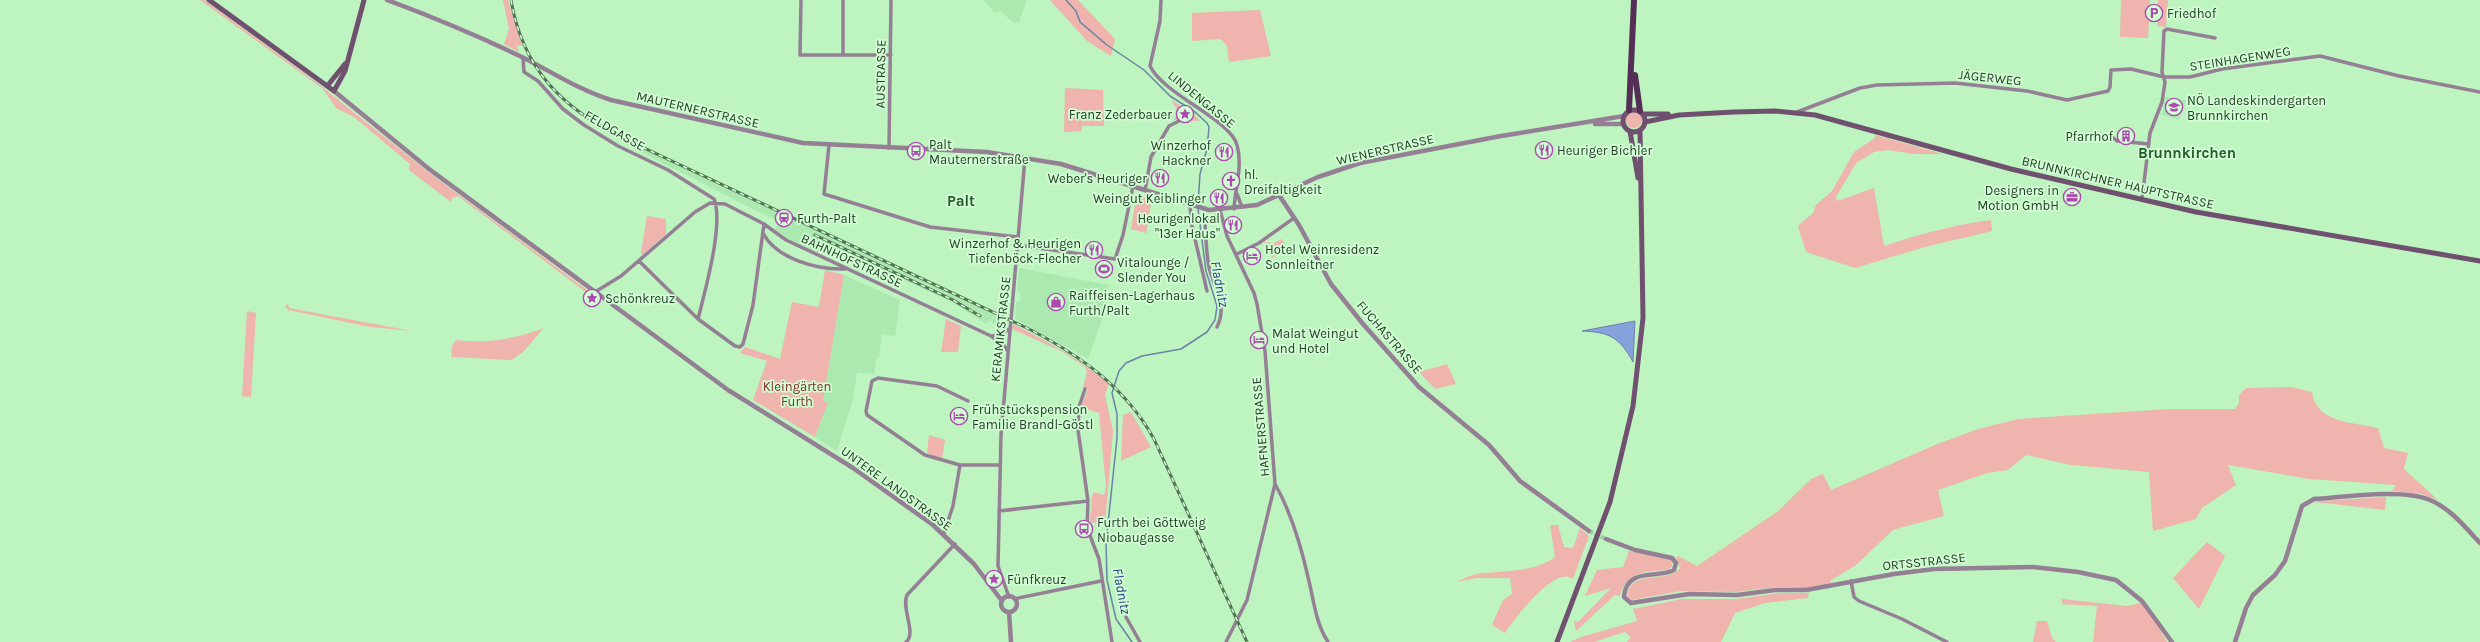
<svg xmlns="http://www.w3.org/2000/svg" width="2480" height="642" viewBox="0 0 2480 642" font-family="Karla,sans-serif">
  <style>
    .built { fill: #abe9b0 }
    .green { fill: #eeb4ad }
    .water { fill: #87a1dd; stroke: #6a83a7 }
    .lines { fill: none; stroke-linecap: round; stroke-linejoin: round }
    .stream { stroke: #6a83a7; stroke-width: 1.5 }
    .tertiary-tunnel { stroke: #9fcfa2; stroke-width: 4.5; stroke-dasharray: 4.5 2; stroke-linecap: butt }
    .minor { stroke: #957f95; stroke-width: 3.5 }
    .tertiary { stroke: #957f95; stroke-width: 4.5 }
    .secondary { stroke: #6f506f; stroke-width: 5 }
    .primary { stroke: #542f55; stroke-width: 6 }
    .rail-casing { stroke: #537355; stroke-width: 3 }
    .rail { stroke: #d2fed4; stroke-width: 1.5; stroke-dasharray: 4.5; stroke-linecap: butt }
    .labels { text-anchor: middle; stroke-width: 3.5; stroke-linejoin: round; paint-order: stroke }
    .poi-label { font-size: 13px; fill: #273d29; stroke: #d2fed4; text-anchor: start }
    .street-label { font-size: 13px; fill: #273d29; stroke: #d2fed4 }
    .park-label { font-size: 13px; fill: #852c28; stroke: #d2fed4 }
    .water-label { font-size: 14px; font-style: italic; fill: #253d84; stroke: #d2fed4 }
    .quarter-label { font-size: 15px; font-weight: bold; fill: #27592d; stroke: #d2fed4 }
  </style>
  <rect width="100%" height="100%" fill="#bdf4c0"/>
  <path class="built" d="M984 0H1027L1019 22 1014 23 1001 12H994Z
    M2165 97 2186 100 2179 120 2162 115Z
    M623 136 1008 317 1006 327 996 326 990 320 986 324 952 302 823 243 818 253 788 239 775 229 779 222 633 148 621 140Z
    M1019 268 1109 285 1104 314 1088 359 1015 319 1016 302 1020 300 1021 294 1017 291Z
    M844 275 900 300 895 336 882 334 879 358H876L874 374 857 373 853 399 837 451 815 437 828 402 823 401Z"/>
  <path class="green" d="M200 0H204L316 82 427 171 587 290V293L458 196 452 198 451 202 409 170 410 164 354 117 336 108 323 89Z
    M503 0H508L522 46 516 45 519 52 504 44 509 29Z
    M1050 0H1078L1115 39 1111 56 1087 41Z
    M2121 0H2150L2148 38 2120 37Z
    M2158 0H2168L2166 27 2157 26Z
    M1260 10 1271 56 1229 62 1227 46 1221 39 1192 41V13Z
    M1065 88 1103 90 1104 126H1082V131L1064 132Z
    M1171 100 1193 113 1200 121 1174 120 1178 111Z
    M1626 120a8 8 0 1 1 16 0a8 8 0 1 1-16 0Z
    M1875 135 1943 154H1914L1888 150 1874 152 1856 163 1836 197 1837 201 1874 188 1884 246C1920 234 1953 225 1991 220L1992 231 1925 247 1855 268 1806 252 1798 226 1813 213 1816 205 1832 191 1854 152 1875 138Z
    M1137 193 1145 198 1146 195 1152 197 1146 233 1131 229Z
    M647 216 666 219V234L642 255 641 253Z
    M1282 239 1288 249 1272 258 1264 242 1274 243Z
    M825 270 844 275 823 401 828 402 815 437 753 400 767 361 740 353 745 347 780 359 792 302 819 307Z
    M288 303 289 308 412 331 370 327 288 310 285 306Z
    M247 311 256 313 251 397 242 396Z
    M946 319 961 326 958 352H941Z
    M1013 324C1047 341 1080 359 1109 384L1105 395 1113 431 1105 524 1090 522 1092 496 1094 492 1104 495 1106 486 1099 413 1081 407 1088 389 1083 387 1087 372 1085 367 1061 351 1012 329Z
    M544 328 524 351 512 360 451 357 452 346 456 340C487 344 514 339 544 328Z
    M1447 364 1456 384 1435 389 1419 372Z
    M2291 387 2312 392C2316 423 2352 422 2378 428L2384 448 2408 453 2404 469 2438 500 2421 494 2392 491 2396 485 2309 479 2228 465 2236 485 2202 508 2196 519 2153 531 2149 472 2071 465 2026 455 2008 470 1987 473 1938 490 1944 516 1893 530 1855 566 1831 580V583L1805 588 1775 587 1736 592 1681 591 1632 600 1628 597C1627 568 1671 584 1680 568L1676 557 1678 556 1697 566 1777 512 1811 479 1823 474 1831 490 1935 445 1978 429 2018 419 2170 409H2235L2239 403V395L2246 388Z
    M1131 412 1151 447 1121 461 1123 415Z
    M929 435 945 440 942 459 927 453Z
    M2386 497 2385 510 2314 502 2320 501Z
    M1550 525H1558L1564 547 1573 548 1580 528 1589 536 1573 579C1556 564 1513 620 1505 633L1492 625 1503 600 1512 594 1510 578H1476L1457 582C1463 579 1470 575 1477 574 1502 570 1534 573 1555 557Z
    M2207 542 2225 556 2199 609 2173 578Z
    M1629 551 1671 560 1672 566 1669 570C1648 571 1625 571 1620 596L1615 595 1576 631 1574 621 1578 622 1611 588 1585 596 1597 570 1623 567Z
    M1780 593H1809L1808 598 1765 603 1735 613 1721 642H1627L1631 637 1625 632 1594 642H1570L1581 637 1637 621 1633 609 1682 599H1736Z
    M2062 599 2127 606 2141 603 2158 626 2167 642H2093L2097 606 2062 604Z
    M2037 621H2047L2052 638 2056 642H2033Z"/>
  <path class="water" d="M1635 321 1633 362C1620 338 1610 332 1582 331Z"/>
  <g class="lines">
    <path class="stream" d="M1066 0 1076 11 1080 22 1107 45 1144 70 1170 96 1195 112 1207 123 1209 127 1207 149 1200 174 1198 205
      M1132 642 1116 619 1107 580 1106 543 1117 438V414L1112 393 1119 371 1126 363 1142 356 1181 349 1207 332 1215 320 1217 306 1206 271 1198 209"/>
    <path class="tertiary-tunnel" d="M1589 531 1606 539"/>
    <path class="minor" d="M801 0 800 55H891
      M843 0V55
      M1161 0 1160 21 1150 66C1164 95 1230 119 1237 145 1243 165 1235 189 1234 209
      M523 58 524 72 538 81 563 109 584 125 618 146 668 170 714 199C724 224 705 291 698 319L735 346 740 347 743 344 753 305 764 224
      M1797 112 1860 88 1877 85 1955 83 2027 91 2067 100 2108 91 2110 87 2111 70 2131 69 2164 77H2190L2222 69 2320 56 2399 76 2480 92
      M2110 135 2117 141 2149 144
      M829 145 824 194 930 227 1018 237
      M889 148 891 0
      M1145 190 1151 157 1169 126 1179 121
      M1237 194 1242 207
      M2142 199 2150 133 2162 102 2165 82 2162 72 2164 31 2167 29 2215 38
      M1190 206 1192 226 1207 291
      M1220 210 1227 236 1254 293 1257 304 1265 351 1275 484 1247 600 1226 642
      M763 233C776 259 818 270 845 269
      M1018 245 1115 259 1123 235 1133 186
      M1237 254 1259 243 1294 218
      M639 261 698 319
      M595 292 621 276 695 212 710 203 725 204 764 224 786 240 991 336 1003 344 1007 350
      M1217 327C1228 305 1214 288 1209 267 1206 252 1206 237 1205 223L1220 214
      M992 336 1002 334 1009 329
      M1085 389 1079 407 1078 430 1088 501 1087 528 1099 559 1112 642
      M960 465 925 455 867 415 866 411 872 381 878 378 937 386 968 401
      M1275 484C1291 512 1301 546 1308 577 1314 600 1315 622 1328 642
      M999 511 1088 501
      M944 533 953 506 960 465H1000
      M1851 581 1854 597 1859 601 1902 619 1947 642
      M1009 597 998 566 1001 435 1025 158
      M1014 599 1101 581
      M1126 617 1140 642
      M906 642C917 634 901 608 907 595L955 544"/>
    <path class="tertiary" d="M387 0C433 17 478 36 522 57 552 72 579 90 611 100L803 143 987 152 1061 164 1209 210 1257 205 1318 177 1360 163 1501 136 1624 116
      M334 91 429 169 728 390 853 468 933 525 974 564 1002 601
      M1595 124H1623
      M1279 195 1299 225 1331 284 1363 324 1419 387 1489 445 1520 481 1589 531
      M1606 539 1635 550 1672 558 1676 563 1674 570C1661 579 1626 566 1624 597L1631 603 1689 594 1737 595 1775 590H1806L1894 574 1934 569 2033 567 2078 572 2116 580 2142 601 2172 642
      M1001 604a8 8 0 1 1 16 0a8 8 0 1 1-16 0Z
      M1009 612 1011 642
      M2235 642 2246 608 2253 595 2275 575 2285 561 2302 506 2314 499C2345 497 2402 488 2430 500 2450 508 2466 528 2480 543"/>
    <path class="secondary" d="M209 0 334 91 345 71 364 0
      M328 85 345 64
      M1623 121a11 11 0 1 1 22 0a11 11 0 1 1-22 0Z
      M1643 114H1668
      M1645 122 1679 115 1734 112 1775 111 1815 115 2011 169 2196 212 2480 261
      M1630 131 1638 178
      M1557 642 1610 502 1633 406 1643 318 1640 130"/>
    <path class="primary" d="M1635 75 1640 111
      M1629 110 1634 0"/>
    <defs>
      <path id="rail" d="M511 0C523 70 563 109 625 139L1031 330C1082 357 1125 387 1154 439L1247 642
        M815 235 953 300 980 316"/>
    </defs>
    <use href="#rail" class="rail-casing"/>
    <use href="#rail" class="rail"/>
  </g>
  <defs>
    <symbol id="parking-ring" viewBox="-11 -11 22 22"><circle r="9.5" fill="#d2fed4" stroke="#ad4ab0" stroke-width="1.5"/><path d="M-3.5-5.5H1a3.5 3.5 0 0 1 0 7H-1V5.5H-3.5ZM-1-3.4V-.6H.8a1.4 1.4 0 0 0 0-2.8Z" fill="#ad4ab0"/></symbol>
    <symbol id="school-ring" viewBox="-11 -11 22 22"><circle r="9.5" fill="#d2fed4" stroke="#ad4ab0" stroke-width="1.5"/><path d="M0-5L7-2L0 1L-7-2ZM-4 1L0 2.5L4 1V4Q0 6-4 4Z" fill="#ad4ab0"/></symbol>
    <symbol id="sight-ring" viewBox="-11 -11 22 22"><circle r="9.5" fill="#d2fed4" stroke="#ad4ab0" stroke-width="1.5"/><path d="M0-6L1.8-2.2L6-1.7L2.9 1.2L3.7 5.4L0 3.3L-3.7 5.4L-2.9 1.2L-6-1.7L-1.8-2.2Z" fill="#ad4ab0"/></symbol>
    <symbol id="building-ring" viewBox="-11 -11 22 22"><circle r="9.5" fill="#d2fed4" stroke="#ad4ab0" stroke-width="1.5"/><path d="M-4-6H4V6H1V3H-1V6H-4ZM-2.5-4.3h1.7v1.8h-1.7ZM.8-4.3h1.7v1.8H.8ZM-2.5-1h1.7V.8h-1.7ZM.8-1h1.7V.8H.8Z" fill="#ad4ab0"/></symbol>
    <symbol id="restaurant-ring" viewBox="-11 -11 22 22"><circle r="9.5" fill="#d2fed4" stroke="#ad4ab0" stroke-width="1.5"/><path d="M-5-6h1v4h1v-4h1v4h1v-4h1v5L-1.5 .5V6h-2V.5L-5-1ZM5-6V6H3V1.5H1.5Q1.5-4 5-6Z" fill="#ad4ab0"/></symbol>
    <symbol id="bus-ring" viewBox="-11 -11 22 22"><circle r="9.5" fill="#d2fed4" stroke="#ad4ab0" stroke-width="1.5"/><path d="M-5-6H5V4H4V6H2V4H-2V6H-4V4H-5ZM-3.5-4V0h7V-4ZM-3.5 1.2v1.5H-2V1.2ZM2 1.2v1.5H3.5V1.2Z" fill="#ad4ab0"/></symbol>
    <symbol id="church-ring" viewBox="-11 -11 22 22"><circle r="9.5" fill="#d2fed4" stroke="#ad4ab0" stroke-width="1.5"/><path d="M-1.2-6h2.4v3.5h3.3v2.4h-3.3V6h-2.4V-.1h-3.3v-2.4h3.3Z" fill="#ad4ab0"/></symbol>
    <symbol id="office-ring" viewBox="-11 -11 22 22"><circle r="9.5" fill="#d2fed4" stroke="#ad4ab0" stroke-width="1.5"/><path d="M-6-3h4V-5.5h4V-3h4V5H-6ZM-1-4.5V-3h2v-1.5ZM-6 0V1H6V0Z" fill="#ad4ab0"/></symbol>
    <symbol id="station-ring" viewBox="-11 -11 22 22"><circle r="9.5" fill="#d2fed4" stroke="#ad4ab0" stroke-width="1.5"/><path d="M-3-6H3Q5-6 5-4V2Q5 4 3 4L4.5 6H3L1.5 4h-3L-3 6H-4.5L-3 4Q-5 4-5 2V-4Q-5-6-3-6ZM-3.5-4v3h7v-3ZM-3.5 1v1.5H-2V1ZM2 1v1.5H3.5V1Z" fill="#ad4ab0"/></symbol>
    <symbol id="hotel-ring" viewBox="-11 -11 22 22"><circle r="9.5" fill="#d2fed4" stroke="#ad4ab0" stroke-width="1.5"/><path d="M-6-4.5h1.5V1H6V5H4.5V3h-9V5H-6ZM-4 0a1.8 1.8 0 1 1 3.6 0ZM.5 0V-2.5h3Q6-2.5 6 0Z" fill="#ad4ab0"/></symbol>
    <symbol id="stadium-ring" viewBox="-11 -11 22 22"><circle r="9.5" fill="#d2fed4" stroke="#ad4ab0" stroke-width="1.5"/><path d="M0-5a6.5 5 0 1 0 0 10a6.5 5 0 1 0 0-10ZM-3.5-1.8h7v3.6h-7Z" fill="#ad4ab0"/></symbol>
    <symbol id="shop-ring" viewBox="-11 -11 22 22"><circle r="9.5" fill="#d2fed4" stroke="#ad4ab0" stroke-width="1.5"/><path d="M-5-2.5h2.3a2.7 3.5 0 0 1 5.4 0H5L5.5 6h-11ZM-1.5-2.5h3a1.5 2.3 0 0 0-3 0Z" fill="#ad4ab0"/></symbol>
  </defs>
  <g fill-rule="evenodd">
    <use href="#parking-ring" x="2144" y="3" width="20" height="20"/>
    <use href="#school-ring" x="2164" y="97" width="20" height="20"/>
    <use href="#sight-ring" x="1175" y="104" width="20" height="20"/>
    <use href="#building-ring" x="2116" y="126" width="20" height="20"/>
    <use href="#restaurant-ring" x="1534" y="140" width="20" height="20"/>
    <use href="#bus-ring" x="906" y="141" width="20" height="20"/>
    <use href="#restaurant-ring" x="1214" y="142" width="20" height="20"/>
    <use href="#restaurant-ring" x="1150" y="168" width="20" height="20"/>
    <use href="#church-ring" x="1221" y="171" width="20" height="20"/>
    <use href="#office-ring" x="2062" y="187" width="20" height="20"/>
    <use href="#restaurant-ring" x="1209" y="188" width="20" height="20"/>
    <use href="#station-ring" x="774" y="208" width="20" height="20"/>
    <use href="#restaurant-ring" x="1223" y="215" width="20" height="20"/>
    <use href="#restaurant-ring" x="1084" y="240" width="20" height="20"/>
    <use href="#hotel-ring" x="1242" y="246" width="20" height="20"/>
    <use href="#stadium-ring" x="1094" y="259" width="20" height="20"/>
    <use href="#sight-ring" x="582" y="288" width="20" height="20"/>
    <use href="#shop-ring" x="1046" y="292" width="20" height="20"/>
    <use href="#hotel-ring" x="1249" y="330" width="20" height="20"/>
    <use href="#hotel-ring" x="949" y="406" width="20" height="20"/>
    <use href="#bus-ring" x="1074" y="519" width="20" height="20"/>
    <use href="#sight-ring" x="984" y="569" width="20" height="20"/>
  </g>
  <g class="labels">
    <g class="poi-label">
      <text x="2167" y="18">Friedhof</text>
      <text x="2187" y="105">NÖ Landeskindergarten<tspan x="2187" dy="15">Brunnkirchen</tspan></text>
      <text x="1172" y="119" text-anchor="end">Franz Zederbauer</text>
      <text x="2113" y="141" text-anchor="end">Pfarrhof</text>
      <text x="929" y="149">Palt<tspan x="929" dy="15">Mauternerstraße</tspan></text>
      <text x="1211" y="150" text-anchor="end">Winzerhof<tspan x="1211" dy="15">Hackner</tspan></text>
      <text x="1557" y="155">Heuriger Bichler</text>
      <text x="1244" y="179">hl.<tspan x="1244" dy="15">Dreifaltigkeit</tspan></text>
      <text x="1147" y="183" text-anchor="end">Weber's Heuriger</text>
      <text x="2059" y="195" text-anchor="end">Designers in<tspan x="2059" dy="15">Motion GmbH</tspan></text>
      <text x="1206" y="203" text-anchor="end">Weingut Keiblinger</text>
      <text x="797" y="223">Furth-Palt</text>
      <text x="1220" y="223" text-anchor="end">Heurigenlokal<tspan x="1220" dy="15">"13er Haus"</tspan></text>
      <text x="1081" y="248" text-anchor="end">Winzerhof &amp; Heurigen<tspan x="1081" dy="15">Tiefenböck-Flecher</tspan></text>
      <text x="1265" y="254">Hotel Weinresidenz<tspan x="1265" dy="15">Sonnleitner</tspan></text>
      <text x="1117" y="267">Vitalounge /<tspan x="1117" dy="15">Slender You</tspan></text>
      <text x="1069" y="300">Raiffeisen-Lagerhaus<tspan x="1069" dy="15">Furth/Palt</tspan></text>
      <text x="605" y="303">Schönkreuz</text>
      <text x="1272" y="338">Malat Weingut<tspan x="1272" dy="15">und Hotel</tspan></text>
      <text x="972" y="414">Frühstückspension<tspan x="972" dy="15">Familie Brandl-Göstl</tspan></text>
      <text x="1097" y="527">Furth bei Göttweig<tspan x="1097" dy="15">Niobaugasse</tspan></text>
      <text x="1007" y="584">Fünfkreuz</text>
    </g>
    <g class="street-label">
      <text transform="translate(2240 58) rotate(-9)" y="5">STEINHAGENWEG</text>
      <text transform="translate(880 74) rotate(-89)" y="5">AUSTRASSE</text>
      <text transform="translate(1990 77) rotate(6)" y="5">JÄGERWEG</text>
      <text transform="translate(1202 99) rotate(39)" y="5">LINDENGASSE</text>
      <text transform="translate(698 109) rotate(13)" y="5">MAUTERNERSTRASSE</text>
      <text transform="translate(615 130) rotate(30)" y="5">FELDGASSE</text>
      <text transform="translate(1385 149) rotate(-13)" y="5">WIENERSTRASSE</text>
      <text transform="translate(2118 182) rotate(13)" y="5">BRUNNKIRCHNER HAUPTSTRASSE</text>
      <text transform="translate(852 260) rotate(25)" y="5">BAHNHOFSTRASSE</text>
      <text transform="translate(1000 329) rotate(-84)" y="5">KERAMIKSTRASSE</text>
      <text transform="translate(1390 337) rotate(49)" y="5">FUCHASTRASSE</text>
      <text transform="translate(1260 427) rotate(-95)" y="5">HAFNERSTRASSE</text>
      <text transform="translate(897 488) rotate(36)" y="5">UNTERE LANDSTRASSE</text>
      <text transform="translate(1924 561) rotate(-6)" y="5">ORTSSTRASSE</text>
    </g>
    <g class="park-label">
      <text x="797" y="391">Kleingärten<tspan x="797" dy="15">Furth</tspan></text>
    </g>
    <g class="water-label">
      <text transform="translate(1220 284) rotate(79)" y="5">Fladnitz</text>
      <text transform="translate(1122 591) rotate(79)" y="5">Fladnitz</text>
    </g>
    <g class="quarter-label">
      <text x="2187" y="158">Brunnkirchen</text>
      <text x="961" y="206">Palt</text>
    </g>
  </g>
</svg>
